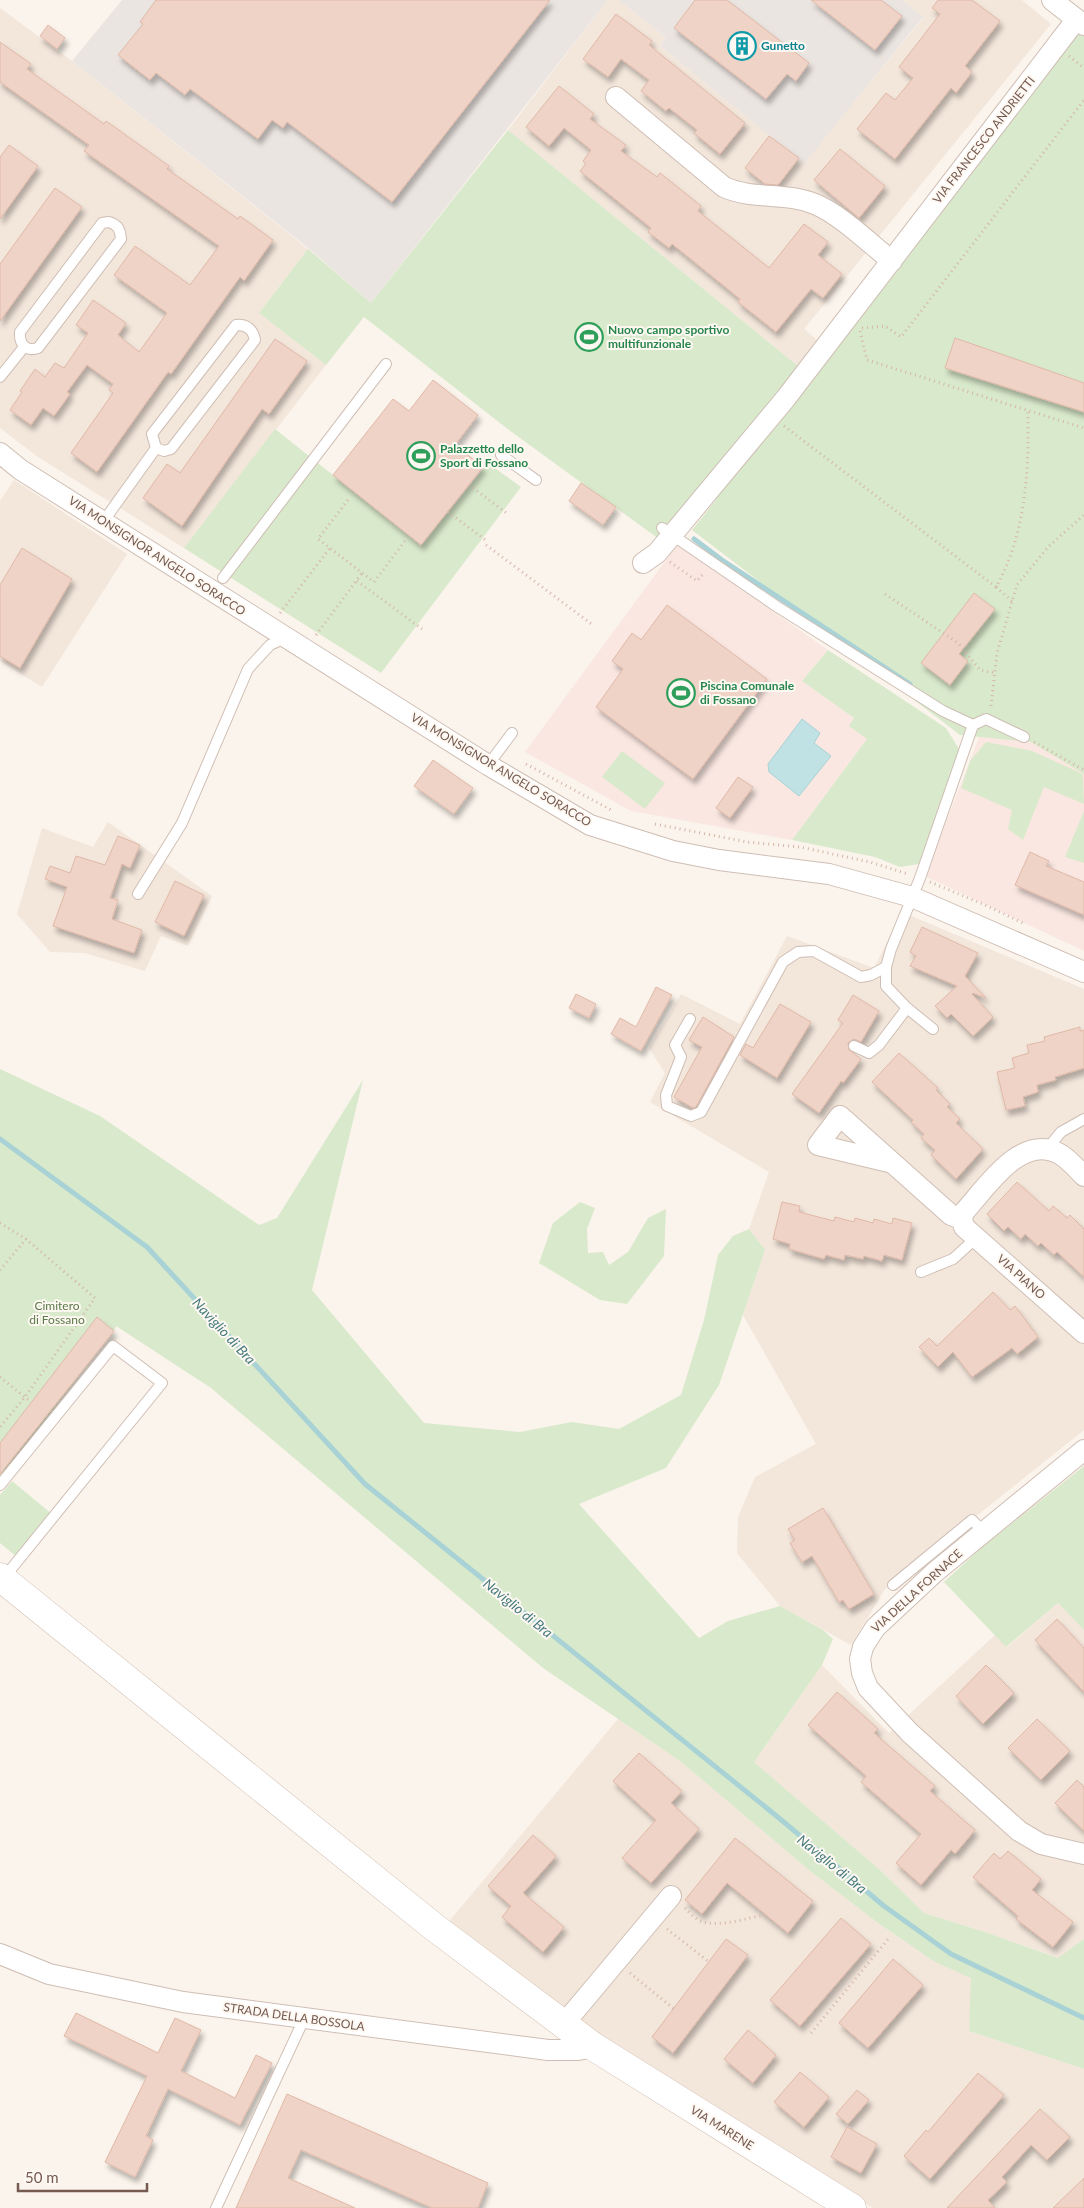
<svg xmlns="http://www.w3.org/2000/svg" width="1084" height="2208" viewBox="0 0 1084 2208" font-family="Lato,sans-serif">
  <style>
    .residential { fill: #f3e6db }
    .commercial { fill: #fae7e1 }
    .industrial { fill: #ebe5e1 }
    .green { fill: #d9e9cb }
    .water { fill: #c1e2e4; stroke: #a8d2d5 }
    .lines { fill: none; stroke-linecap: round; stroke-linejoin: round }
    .stream { stroke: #a8d2d5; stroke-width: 5 }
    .building { fill: #efd3c6; stroke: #e0b8a7; filter: url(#shadow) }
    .lane-casing { stroke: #cfbeb4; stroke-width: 12 }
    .street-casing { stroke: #cfbeb4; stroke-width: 22 }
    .secondary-casing { stroke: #d2beb2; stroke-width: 29 }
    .path { stroke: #d4b6a8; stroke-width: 3; stroke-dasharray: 1 4; stroke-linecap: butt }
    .lane { stroke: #fff; stroke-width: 10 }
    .street { stroke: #fff; stroke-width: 20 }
    .secondary { stroke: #fff; stroke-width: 28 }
    .labels { text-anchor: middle; stroke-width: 4; stroke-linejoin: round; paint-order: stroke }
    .culture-label { font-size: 12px; font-weight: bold; fill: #0d838f; stroke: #fef8f2; text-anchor: start }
    .street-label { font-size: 12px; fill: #755a50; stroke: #fef8f2 }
    .leisure-label { font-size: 12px; font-weight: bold; fill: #27864d; stroke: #fef8f2; text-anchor: start }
    .park-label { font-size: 12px; fill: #5b7a49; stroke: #fef8f2 }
    .water-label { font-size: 14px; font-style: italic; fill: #477b7f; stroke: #fef8f2 }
  </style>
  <defs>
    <filter id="shadow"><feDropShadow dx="3" dy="5.5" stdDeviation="2.5" flood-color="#0004"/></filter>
  </defs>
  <rect width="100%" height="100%" fill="#fbf4ec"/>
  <path class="residential" d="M608 0H618L666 37 660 46 804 163 923 18 902 0H1022L1051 24 804 329 818 341 798 366 508 130Z
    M0 8 72 61 308 249 259 313 326 365 184 548 38 457 0 428Z
    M14 480 127 554 42 687 0 661V501Z
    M108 822 212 896 188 946 161 936 145 971 85 953 50 952 17 914 42 828 93 847Z
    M902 912 1084 989V1430L885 1589 851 1645 780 1606 737 1553 738 1517 755 1477 816 1444 743 1315 765 1250 749 1229 769 1172 650 1102 665 1073 649 1048 681 994 740 1024 787 936 874 968Z
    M1058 1603 1084 1630V1939L1059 1958 988 1933 924 1913 879 1869 754 1762 822 1665 889 1733 995 1635 1007 1647Z
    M618 1719 680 1761 809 1870 878 1923 935 1962 972 1978 969 2031 1084 2069V2208H873L569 2020 447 1924Z"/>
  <path class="commercial" d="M677 545 828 650 802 681 854 718 867 739 792 840 631 811 525 752Z
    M982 730 1031 742 1084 771V951L925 876Z"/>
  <path class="industrial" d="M122 0H608L371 303 308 248 72 61Z
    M618 0H902L923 17 804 164 660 46 666 37Z"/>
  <path class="green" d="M1078 32 1084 36V774L1031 742 960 735 692 530 716 500 713 497C842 349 959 189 1078 32Z
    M508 130 798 366 659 539 513 433 364 317 326 365 259 313 308 249 371 303Z
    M275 429 421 545 488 463 521 487 381 673 184 548Z
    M828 650 946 728 959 749 952 773 919 864 900 867 875 857 792 840 867 739 849 726 854 718 802 681Z
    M986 742 1032 751 1083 774 1084 804 1044 787 1023 840 1008 829 1012 810 961 788 970 761Z
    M622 751 665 783 645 809 602 777Z
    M1084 811V863L1065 857Z
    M0 1069 100 1116 259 1225 277 1218 363 1080 312 1290 424 1423 520 1432 572 1422 619 1429 681 1395 704 1320 718 1255 733 1236 749 1229 765 1250 719 1385 666 1468 579 1504 699 1638 728 1621 780 1606 823 1630 833 1639 822 1665 754 1762 879 1869 924 1913 988 1933 1058 1958 1084 1939V2069L969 2031 971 1978 935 1962 878 1923 809 1870 680 1761 543 1668 211 1388 116 1326 114 1331 0 1478Z
    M580 1202 595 1208 587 1229 588 1253 603 1252 609 1265 628 1252 648 1218 666 1209 664 1256 627 1304 600 1300 539 1263 553 1223Z
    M1084 1466V1630L1058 1603 1006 1647 944 1582 981 1548Z
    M12 1481 52 1514 17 1557 0 1543V1495Z"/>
  <path class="water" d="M802 719 820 733 814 743 831 756 799 796 769 772 768 764Z"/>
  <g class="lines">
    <path class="stream" d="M694 539 722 560 910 684
      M0 1139 147 1247 365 1484 779 1818 884 1906 951 1954 1084 2018"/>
  </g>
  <path class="building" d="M156 0H550L392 202 287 122 283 128 272 120 258 139 190 89 185 95 156 73 150 80 118 55 143 24 140 22Z
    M695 0H727L809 63 796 81 787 74 766 99 674 28Z
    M811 0H881L902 16 875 50Z
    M938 0H972L1000 21 965 66 972 72 956 93 951 88 895 159 857 129 886 93 895 100 913 78 899 67 940 14 932 8Z
    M616 14 652 41 649 45 745 123 720 154 694 133 697 130 669 108 666 111 641 91 649 80 621 59 608 77 583 59Z
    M48 25 65 38 57 49 40 36Z
    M0 42 31 64 27 69 104 124 106 121 169 166 167 169 238 219 240 216 273 240 244 281 240 277 171 374 168 372 97 472 71 453 113 393 109 390 113 384 87 365 67 392 70 394 54 416 43 408 31 425 10 410 22 392 20 391 35 369 45 377 55 363 64 368 88 333 76 325 93 300 126 323 118 335 139 352 167 313 114 275 135 246 190 285 219 246 84 151 89 145 0 82Z
    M559 86 594 114 590 119 626 145 621 151 657 177 660 173 701 206 698 211 769 268 804 224 828 242 818 255 842 274 823 298 811 289 776 332 738 302 740 299 672 244 669 248 648 232 651 228 580 171 586 164 583 161 591 150 564 128 549 146 526 127Z
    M769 136 799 158 778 185 765 184 745 168Z
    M9 145 38 166 0 219V157Z
    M840 149 885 186 859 218 814 180Z
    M55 188 82 207 0 321V264Z
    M955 338 1084 383V412L945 368Z
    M275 339 307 361 269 414 262 409 182 526 143 498 167 464 180 473Z
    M433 380 478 415 455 445 483 467 421 545 333 475 393 399 409 411Z
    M581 483 616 507 603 525 569 501Z
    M22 548 72 579 20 668 0 656V585Z
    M974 593 995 609 959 654 968 661 950 685 921 663Z
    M667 605 767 679 693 779 596 707 623 669 612 661 632 633 641 640Z
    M433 760 473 788 454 814 414 786Z
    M738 777 753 787 730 818 716 808Z
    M118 836 140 845 130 868 122 864 110 898 118 900 112 919 142 930 134 953 53 926 67 887 45 879 50 866 70 873 76 856 105 865Z
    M1030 852 1049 861 1046 866 1084 882V915L1015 885Z
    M175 881 204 895 184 936 155 922Z
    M922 927 978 953 965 976 986 998 973 993 972 994 993 1017 973 1036 951 1014 947 1018 935 1006 957 986 910 966 916 956 910 952Z
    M656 987 672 995 641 1051 611 1034 620 1018 636 1027Z
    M576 994 596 1004 589 1018 569 1008Z
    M853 995 879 1011 861 1042 854 1039 848 1043 849 1050 861 1059 843 1083 841 1081 819 1113 792 1094 843 1023 838 1020Z
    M780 1004 811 1022 777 1078 740 1055 746 1044 753 1048Z
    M703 1017 734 1037 696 1107 693 1108 674 1097 702 1047 689 1040Z
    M1080 1027V1031L1084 1030V1068L1055 1077 1056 1080 1037 1085 1038 1092 1023 1097 1025 1106 1006 1110 997 1072 1015 1068 1012 1058 1029 1053 1027 1045 1045 1041 1044 1037Z
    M899 1053 938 1088 936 1090 950 1104 947 1107 960 1119 956 1123 983 1149 956 1179 931 1155 935 1150 921 1138 924 1134 911 1122 913 1120 872 1082Z
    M1017 1182 1049 1211 1053 1206 1067 1218 1070 1215 1084 1229V1277L1057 1252 1054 1255 1041 1243 1038 1246 1025 1234 1021 1239 1008 1227 1004 1231 987 1214Z
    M782 1202 800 1206 799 1212 834 1221 835 1217 854 1222 855 1218 873 1223 874 1219 892 1224 893 1218 912 1223 902 1260 884 1255 882 1261 864 1256 863 1259 845 1255 844 1260 826 1255 824 1259 789 1249 790 1244 773 1239Z
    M993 1292 1010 1310 1015 1306 1038 1337 1017 1354 1012 1348 972 1377 953 1352 938 1367 919 1347 929 1338 937 1346Z
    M97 1317 114 1331 0 1474V1443Z
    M823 1508 874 1594 849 1609 843 1600 839 1602 812 1556 802 1562 790 1543 795 1540 788 1529Z
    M1057 1619 1084 1648V1692L1035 1640Z
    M986 1665 1014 1693 983 1724 956 1696Z
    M837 1692 878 1729 874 1733 935 1786 930 1791 975 1830 955 1854 951 1850 921 1885 896 1863 921 1834 861 1782 866 1776 808 1725Z
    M1037 1719 1070 1751 1041 1780 1008 1748Z
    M639 1753 682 1791 671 1803 699 1829 651 1883 622 1858 656 1820 613 1781Z
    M1077 1780 1084 1787V1831L1055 1803Z
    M533 1835 556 1856 523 1893 564 1927 543 1952 502 1917 511 1906 488 1886Z
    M735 1838 813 1901 788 1933 727 1883 702 1914 685 1900Z
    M1008 1851 1041 1879 1032 1890 1073 1922 1053 1947 1016 1919 1018 1916 973 1877 994 1853 1000 1859Z
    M841 1918 871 1944 800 2026 770 2000Z
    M726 1939 748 1955 673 2053 652 2037Z
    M893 1959 923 1985 868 2048 839 2023Z
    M76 2013 158 2053 175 2018 201 2030 181 2071 235 2098 256 2055 272 2063 240 2125 168 2089 146 2136 153 2140 135 2177 105 2162 147 2076 64 2036Z
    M748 2030 776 2055 753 2083 724 2059Z
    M800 2072 829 2097 804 2127 774 2102Z
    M978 2073 1004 2095 930 2179 904 2156 926 2130 928 2132Z
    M857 2090 869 2100 848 2124 836 2114Z
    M287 2094 488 2183 478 2208H432L301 2150 288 2178 355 2208H236Z
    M1040 2109 1070 2137 1047 2160 1031 2145 1002 2177 1007 2182 988 2200 995 2208H947Z
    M847 2127 877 2144 861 2173 831 2157Z
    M1084 2178V2208H1053Z"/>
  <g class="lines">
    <defs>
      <path id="lane" d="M109 222C118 225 120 229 121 239L38 348C26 352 19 344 20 332L102 223Z
        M0 377 24 347
        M501 455 536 480
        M103 522 156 448 152 434 236 325C246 324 253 329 255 340L171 449 164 451 156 448
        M662 528 776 606 943 711 973 725 986 719 1024 737
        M223 578 386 364
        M488 765 512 733
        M138 894 182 823 248 669 270 645 285 638
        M690 1019 675 1045 681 1057 666 1095 667 1106 691 1116 701 1112 783 962 798 952 814 951 861 977 871 975 886 967
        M933 1029 907 1008 886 986V967L891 949 920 878 973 725
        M854 1046 869 1053 879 1045 907 1008
        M1047 1149 1061 1132 1084 1119
        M921 1272 953 1259 976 1238
        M0 1485 113 1346 162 1383 3 1579
        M893 1585 972 1520 984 1532
        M216 2208 304 2019"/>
      <path id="street" d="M1052 0 1084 25
        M616 97 724 187C753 200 786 192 815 204 841 215 869 243 892 261
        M0 453 21 470 488 765 590 825 673 851 719 860 829 874 912 897 1084 972
        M643 563 657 553 786 398 1076 20
        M889 1162 818 1145 840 1116 951 1215 962 1219 964 1227 1084 1333
        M962 1219 964 1212C986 1188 1020 1134 1058 1153 1068 1158 1076 1168 1084 1176
        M1084 1450 935 1572 875 1628 863 1647 860 1659 862 1673 868 1688 910 1733 1019 1831 1041 1844 1084 1854
        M0 1954 49 1974 183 2002 548 2050H578L594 2047
        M563 2025 671 1896"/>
      <path id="secondary" d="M0 1577 434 1927 594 2047 852 2208"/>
    </defs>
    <use href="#lane" class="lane-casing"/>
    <use href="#street" class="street-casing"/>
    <use href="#secondary" class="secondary-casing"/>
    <path class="path" d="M1069 56 1084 68
      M862 328 885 326 901 337 1084 100
      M860 331 867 360 1084 428
      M784 426 996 587
      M469 485 509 515
      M348 500 318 539 374 582 405 541
      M448 512 488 542
      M486 545 594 626
      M670 562 697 581 704 573
      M357 581 422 629
      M885 594 958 643 980 670 995 673
      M1012 601 996 587C1026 534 1029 471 1028 411
      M280 613 330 548
      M316 635 362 573
      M991 706 997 653 1017 585 1048 547 1084 515
      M1034 742 1084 770
      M526 764 613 811
      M655 824 747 842 800 847 870 862 908 874
      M930 882 985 905 1025 924
      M0 1223 26 1239 95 1298 25 1397 0 1427
      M0 1270 26 1239
      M0 1377 31 1402
      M685 1908C690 1913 696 1920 703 1922 722 1927 747 1918 765 1915
      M667 1929 709 1962
      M630 1973 674 2009
      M811 2033 889 1938"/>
    <use href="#lane" class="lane"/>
    <use href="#street" class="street"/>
    <use href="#secondary" class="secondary"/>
  </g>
  <defs>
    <symbol id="building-ring" viewBox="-11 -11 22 22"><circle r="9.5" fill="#fef8f2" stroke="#0f9aa8" stroke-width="1.5"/><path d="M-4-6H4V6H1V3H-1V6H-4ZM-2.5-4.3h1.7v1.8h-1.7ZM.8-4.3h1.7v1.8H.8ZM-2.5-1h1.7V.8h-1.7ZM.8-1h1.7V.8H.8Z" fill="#0f9aa8"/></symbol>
    <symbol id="stadium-ring" viewBox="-11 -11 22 22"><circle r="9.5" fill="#fef8f2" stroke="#2e9e5b" stroke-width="1.5"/><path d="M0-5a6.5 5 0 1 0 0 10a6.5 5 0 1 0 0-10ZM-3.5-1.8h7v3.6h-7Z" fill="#2e9e5b"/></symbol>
  </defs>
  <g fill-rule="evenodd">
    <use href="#building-ring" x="726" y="30" width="32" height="32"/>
    <use href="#stadium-ring" x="573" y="321" width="32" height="32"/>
    <use href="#stadium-ring" x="405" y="440" width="32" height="32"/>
    <use href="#stadium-ring" x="665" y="677" width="32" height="32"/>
  </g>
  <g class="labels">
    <g class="culture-label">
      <text x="761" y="50">Gunetto</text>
    </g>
    <g class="street-label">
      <text transform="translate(984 140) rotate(-52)" y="4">VIA FRANCESCO ANDRIETTI</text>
      <text transform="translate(157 556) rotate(33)" y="4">VIA MONSIGNOR ANGELO SORACCO</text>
      <text transform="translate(501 770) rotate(31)" y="4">VIA MONSIGNOR ANGELO SORACCO</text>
      <text transform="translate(1021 1277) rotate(42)" y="4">VIA PIANO</text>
      <text transform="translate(917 1591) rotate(-42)" y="4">VIA DELLA FORNACE</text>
      <text transform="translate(294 2017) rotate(8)" y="4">STRADA DELLA BOSSOLA</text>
      <text transform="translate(722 2128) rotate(32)" y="4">VIA MARENE</text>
    </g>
    <g class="leisure-label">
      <text x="608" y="334">Nuovo campo sportivo<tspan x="608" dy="14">multifunzionale</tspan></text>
      <text x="440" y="453">Palazzetto dello<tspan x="440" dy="14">Sport di Fossano</tspan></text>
      <text x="700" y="690">Piscina Comunale<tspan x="700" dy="14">di Fossano</tspan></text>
    </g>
    <g class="park-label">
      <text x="57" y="1310">Cimitero<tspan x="57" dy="14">di Fossano</tspan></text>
    </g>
    <g class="water-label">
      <text transform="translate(224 1331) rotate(47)" y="5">Naviglio di Bra</text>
      <text transform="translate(518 1608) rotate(39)" y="5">Naviglio di Bra</text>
      <text transform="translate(832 1864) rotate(39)" y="5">Naviglio di Bra</text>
    </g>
  </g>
  <path d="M18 2183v8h129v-8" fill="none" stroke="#755a50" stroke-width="2.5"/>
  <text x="25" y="2183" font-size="15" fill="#755a50" stroke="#fef8f2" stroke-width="4" paint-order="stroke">50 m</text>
</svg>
